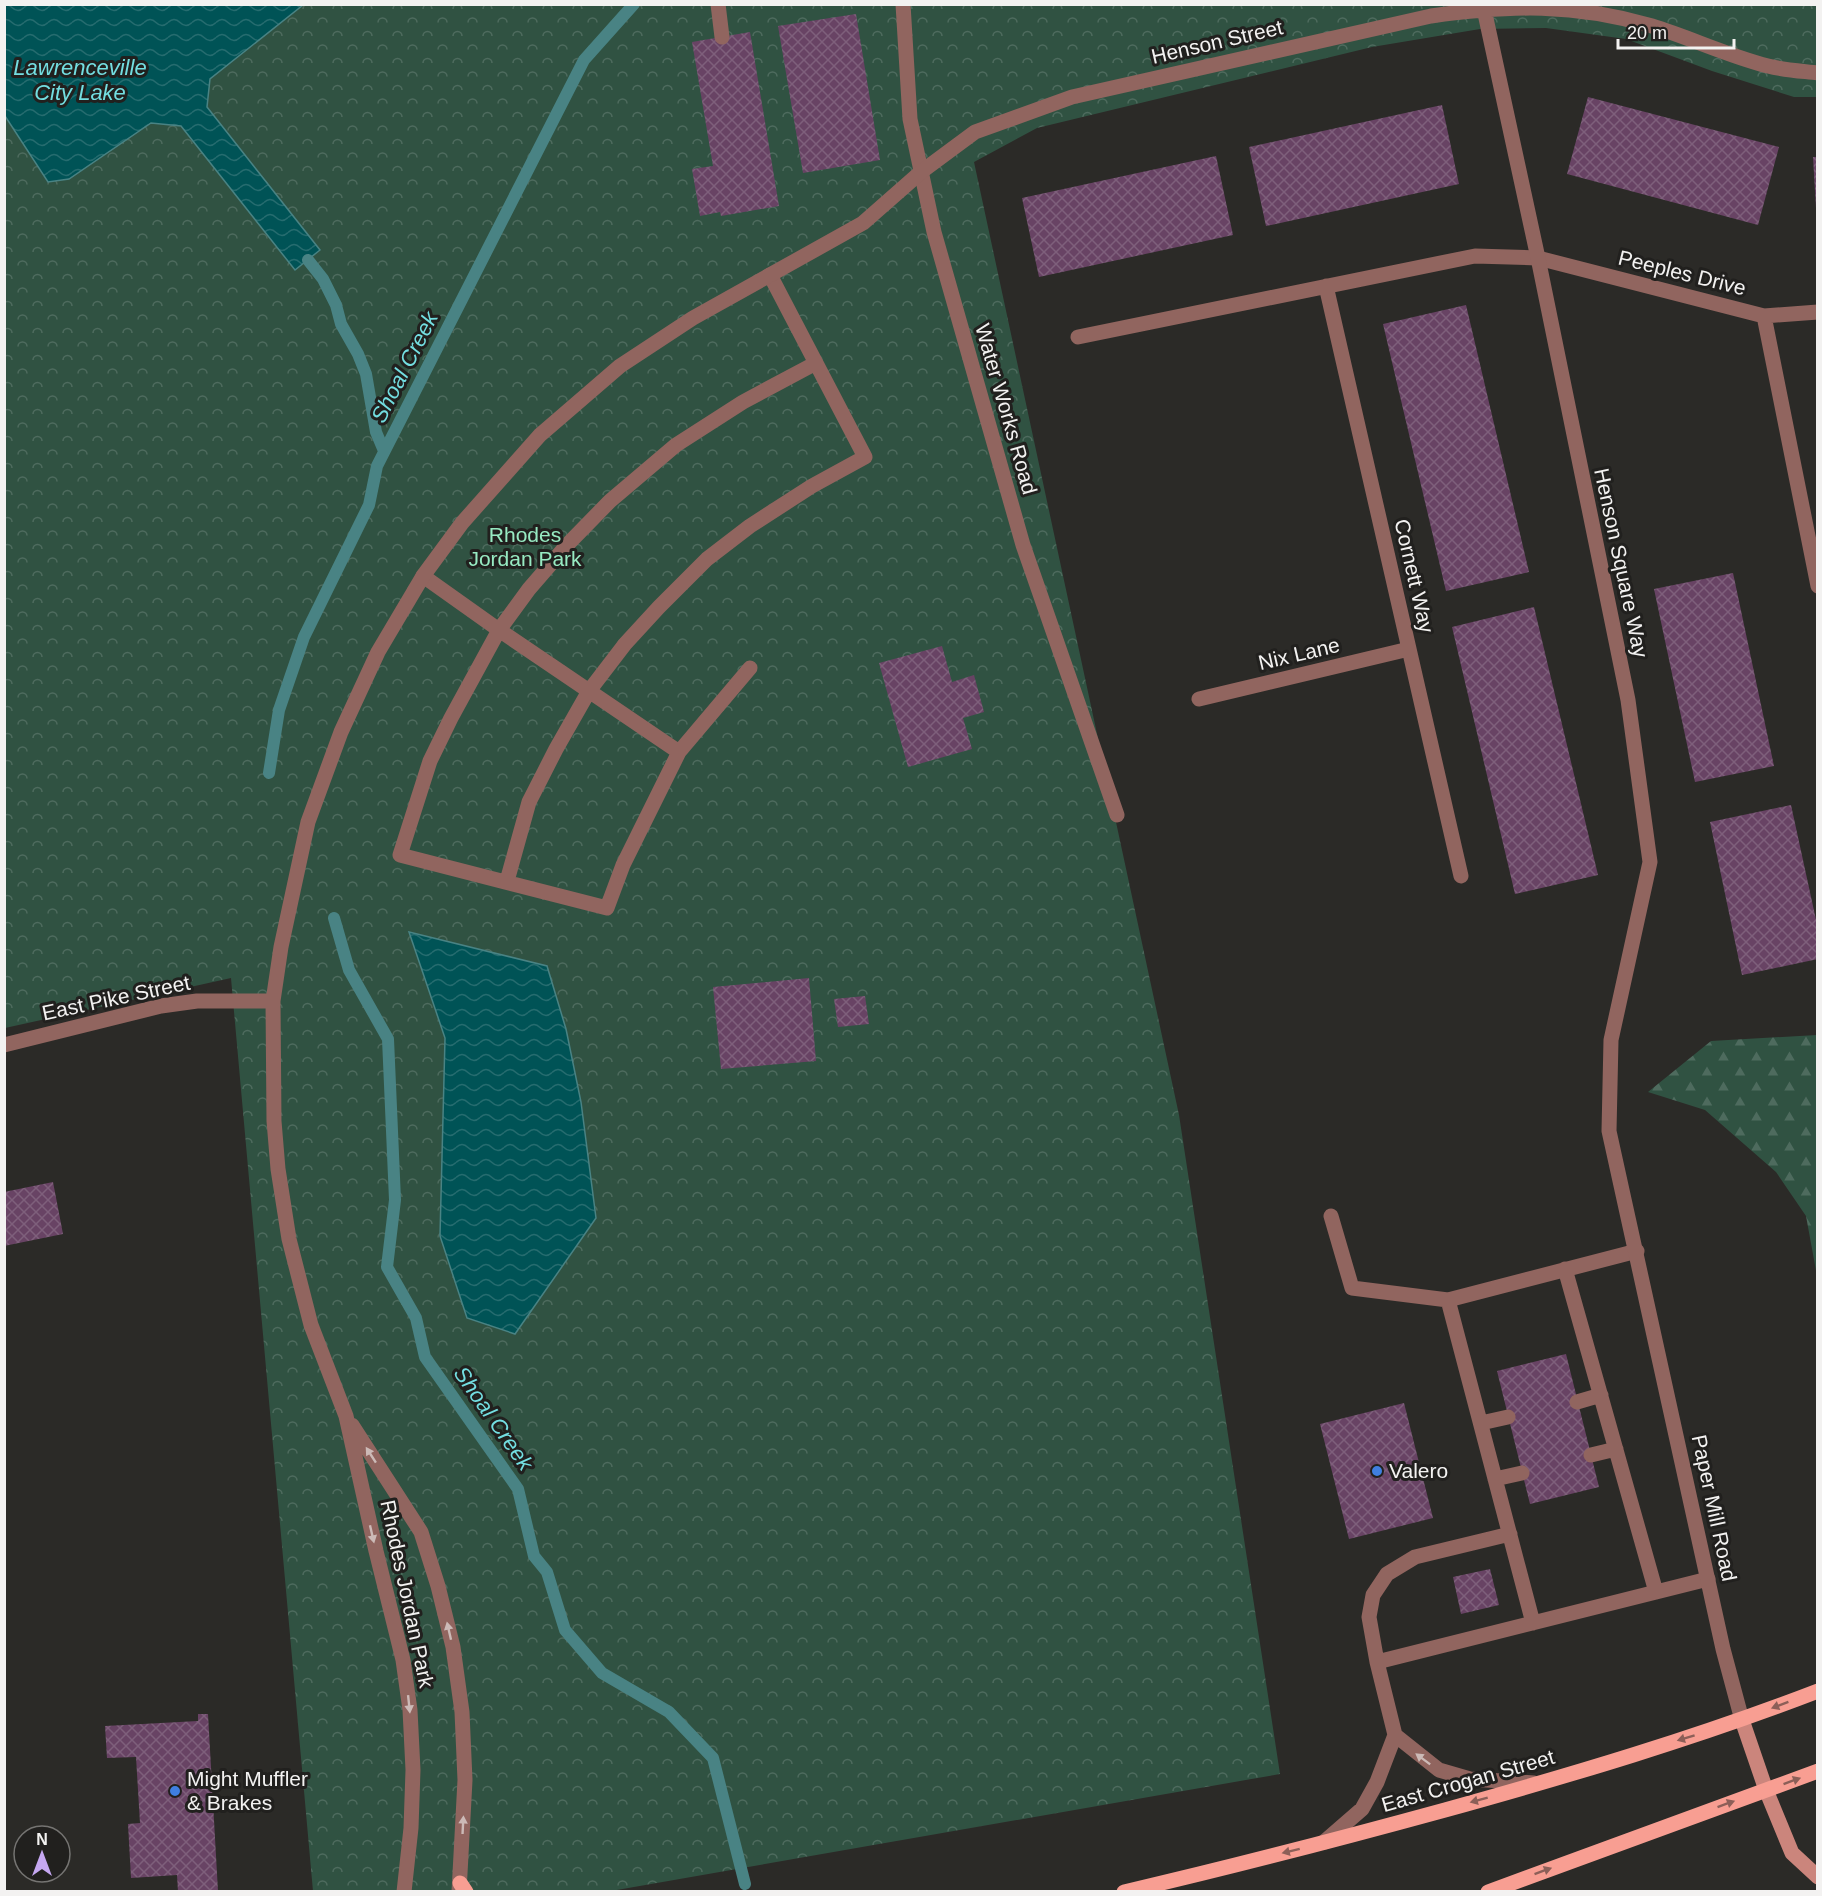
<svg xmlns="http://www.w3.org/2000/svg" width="1822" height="1896" viewBox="0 0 1822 1896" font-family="Helvetica,sans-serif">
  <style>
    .forest { fill: url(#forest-firs) }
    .park { fill: url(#park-crowns) }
    .water { fill: url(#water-waves); stroke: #498384; stroke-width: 1.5 }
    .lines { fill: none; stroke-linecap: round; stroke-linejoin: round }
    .stream { stroke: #498384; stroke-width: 12 }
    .building { fill: url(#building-cross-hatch) }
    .lane { stroke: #91655f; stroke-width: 15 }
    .street { stroke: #91655f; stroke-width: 15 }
    .secondary { stroke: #cb857c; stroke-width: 15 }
    .primary { stroke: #f89e92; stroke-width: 15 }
    .oneway { fill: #ccbab7 }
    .oneway2 { fill: #8c5f58 }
    .shop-dot { fill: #3f7fe0; stroke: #21201e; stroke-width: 2 }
    .labels { text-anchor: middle; stroke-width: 6; stroke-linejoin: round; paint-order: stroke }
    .street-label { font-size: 21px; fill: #f3f2f1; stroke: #21201e }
    .park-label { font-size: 21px; fill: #97eac2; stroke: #21201e }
    .poi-label { font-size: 21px; fill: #f3f2f1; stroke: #21201e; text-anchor: start }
    .water-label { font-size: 22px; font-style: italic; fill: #73dee1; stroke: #21201e }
  </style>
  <defs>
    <pattern id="forest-firs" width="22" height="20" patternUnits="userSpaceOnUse" patternTransform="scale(1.5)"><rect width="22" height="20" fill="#305242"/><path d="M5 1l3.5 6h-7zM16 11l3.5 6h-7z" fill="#4e6b5e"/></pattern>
    <pattern id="park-crowns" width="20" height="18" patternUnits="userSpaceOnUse" patternTransform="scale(1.5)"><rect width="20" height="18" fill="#305242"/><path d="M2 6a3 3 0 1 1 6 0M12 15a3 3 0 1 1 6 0" fill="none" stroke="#4e6b5e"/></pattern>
    <pattern id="water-waves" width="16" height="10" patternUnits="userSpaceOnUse" patternTransform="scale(1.5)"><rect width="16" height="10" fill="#005356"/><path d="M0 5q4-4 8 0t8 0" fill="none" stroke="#266c6f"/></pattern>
    <pattern id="building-cross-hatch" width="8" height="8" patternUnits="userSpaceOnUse" patternTransform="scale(1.5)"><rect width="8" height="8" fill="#684364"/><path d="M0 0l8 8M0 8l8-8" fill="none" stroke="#7e5f7b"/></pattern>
  </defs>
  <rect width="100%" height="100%" fill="#2b2a27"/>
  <path class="forest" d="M1817 1035H1818L1817 1276 1806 1216 1776 1172 1705 1110 1648 1092 1711 1041Z"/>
  <path class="park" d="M4 5H1817V97H1794L1712 71 1626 39 1546 28 1480 29 1372 47 1037 128 974 162 1179 1115 1280 1774 611 1891H313L231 978 5 1028Z"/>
  <path class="water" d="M4 5H303L210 79 207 107 320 250 295 270 181 126 151 123 69 179 48 182 5 116Z
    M409 932 547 966 566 1029 581 1102 596 1218 515 1334 467 1318 440 1236 445 1038Z"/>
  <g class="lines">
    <path class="stream" d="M308 260 323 279 336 305 341 324 358 354 366 374 376 432 384 451
      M269 773 279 710 304 637 369 505 377 466 584 60 634 4
      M334 918 349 970 388 1039 395 1200 387 1267 416 1318 425 1357 518 1489 534 1556 547 1572 565 1630 602 1673 669 1712 713 1758 745 1884"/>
  </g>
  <path class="building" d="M856 14 880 160 803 173 778 26Z
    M750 32 779 206 721 216 720 212 700 216 692 169 713 166 692 42Z
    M1588 97 1779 147 1758 225 1567 174Z
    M1442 105 1459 184 1266 226 1249 147Z
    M1216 156 1233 235 1039 277 1022 198Z
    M1813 157H1818V208H1816Z
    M1466 305 1529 572 1446 591 1383 324Z
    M1733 573 1774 766 1695 782 1654 589Z
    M1534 607 1598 875 1515 894 1452 627Z
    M942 646 952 682 974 675 984 712 963 718 972 749 908 767 879 663Z
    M1791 805 1818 929V959L1742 975 1710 822Z
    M809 978 816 1061 721 1069 713 987Z
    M865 996 869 1024 838 1027 834 999Z
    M53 1182 63 1234 4 1246V1192Z
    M1566 1354 1599 1487 1530 1504 1497 1371Z
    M1404 1403 1433 1518 1349 1539 1320 1424Z
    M1490 1569 1499 1605 1461 1614 1453 1577Z
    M198 1714H208L218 1891 178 1892 177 1875 131 1878 128 1824 140 1823 136 1757 107 1758 105 1726 198 1721Z"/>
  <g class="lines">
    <path class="lane" d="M718 4 722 37
      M903 4 910 119 934 232 1023 545 1117 815
      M1326 286 1461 876
      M1764 316 1818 586
      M1078 337 1475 256 1538 258 1764 316 1818 312
      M423 576 499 630 679 752
      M750 668 679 752 623 865 607 908 400 855 430 761 451 718 499 630 529 589 568 544 610 501 676 445 743 402 816 363
      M1199 699 1409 649
      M507 881 529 802 556 749 589 691 625 644 659 607 707 559 750 526 812 486 865 457 770 275
      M1331 1216 1352 1288 1448 1300 1637 1251
      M1565 1269 1656 1592
      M1448 1300 1533 1623
      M1577 1402 1601 1395
      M1481 1423 1508 1417
      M1591 1455 1616 1449
      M1495 1479 1522 1473
      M1510 1534 1415 1557 1387 1574 1373 1595 1369 1617 1377 1662 1395 1735 1439 1770 1470 1779 1534 1783
      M1377 1662 1708 1579
      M1324 1842 1362 1809 1377 1782 1395 1735"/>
    <path class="street" d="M1484 9 1538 258 1628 700 1650 862 1611 1040 1609 1131 1723 1649 1742 1720
      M4 1045 161 1006 197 1001H273
      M352 1425 421 1532 438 1586 453 1647 462 1712 465 1780 459 1892
      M404 1892 411 1828 413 1770 410 1710 403 1660 376 1551 346 1416 311 1325 289 1239 278 1169 274 1121 273 1001 281 947 308 822 341 732 378 652 423 576 462 523 540 435 620 366 693 318 863 223 921 172 975 132 1072 97 1431 16C1510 5 1574 3 1652 26 1691 38 1728 56 1768 66 1784 70 1801 71 1818 73"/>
    <path class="secondary" d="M1742 1720 1766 1790 1792 1853 1818 1877"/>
    <path class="primary" d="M460 1883 466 1892
      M1124 1892C1232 1867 1339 1839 1445 1810 1571 1775 1696 1738 1818 1691
      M1488 1892 1818 1771"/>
  </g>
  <defs><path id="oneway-solid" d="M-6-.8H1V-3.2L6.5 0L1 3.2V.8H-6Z" transform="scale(1.5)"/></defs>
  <g class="oneway">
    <use href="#oneway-solid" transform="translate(371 1455) rotate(-123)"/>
    <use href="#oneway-solid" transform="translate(372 1534) rotate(77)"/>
    <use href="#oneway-solid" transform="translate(449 1631) rotate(-103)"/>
    <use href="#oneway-solid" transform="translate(409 1704) rotate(84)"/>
    <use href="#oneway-solid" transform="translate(1423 1759) rotate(-143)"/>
    <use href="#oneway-solid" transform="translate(463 1825) rotate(-87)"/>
  </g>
  <g class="oneway2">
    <use href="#oneway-solid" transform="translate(1780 1705) rotate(159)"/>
    <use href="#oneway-solid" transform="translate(1686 1738) rotate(163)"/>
    <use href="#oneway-solid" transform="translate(1792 1781) rotate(-20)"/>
    <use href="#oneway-solid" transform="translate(1479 1800) rotate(165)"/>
    <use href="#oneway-solid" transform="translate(1726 1804) rotate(-20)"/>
    <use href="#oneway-solid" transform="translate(1291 1851) rotate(166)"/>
    <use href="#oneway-solid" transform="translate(1543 1871) rotate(-20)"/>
  </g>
  <g class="shop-dot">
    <circle cx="1377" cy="1471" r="6"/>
    <circle cx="175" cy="1791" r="6"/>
  </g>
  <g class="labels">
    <g class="street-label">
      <text transform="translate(1217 42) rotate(-13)" y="7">Henson Street</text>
      <text transform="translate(1682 273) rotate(14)" y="7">Peeples Drive</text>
      <text transform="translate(1006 409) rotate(74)" y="7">Water Works Road</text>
      <text transform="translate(1621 563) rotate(78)" y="7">Henson Square Way</text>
      <text transform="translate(1414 576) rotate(77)" y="7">Cornett Way</text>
      <text transform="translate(1299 654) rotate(-13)" y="7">Nix Lane</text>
      <text transform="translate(116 998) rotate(-12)" y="7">East Pike Street</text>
      <text transform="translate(1714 1508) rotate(78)" y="7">Paper Mill Road</text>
      <text transform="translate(407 1594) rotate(78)" y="7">Rhodes Jordan Park</text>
      <text transform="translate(1468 1781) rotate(-16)" y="7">East Crogan Street</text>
    </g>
    <g class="park-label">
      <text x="525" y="542">Rhodes<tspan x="525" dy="24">Jordan Park</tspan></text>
    </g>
    <g class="poi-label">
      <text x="1389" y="1478">Valero</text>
      <text x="187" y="1786">Might Muffler<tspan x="187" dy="24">&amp; Brakes</tspan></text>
    </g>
    <g class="water-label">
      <text x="80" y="75">Lawrenceville<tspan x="80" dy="25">City Lake</tspan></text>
      <text transform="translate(404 367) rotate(-63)" y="8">Shoal Creek</text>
      <text transform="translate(494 1418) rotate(55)" y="8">Shoal Creek</text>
    </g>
  </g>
  <rect width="1822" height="1896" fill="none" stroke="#f3f2f1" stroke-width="12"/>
  <g transform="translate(42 1854)"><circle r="28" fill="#21201e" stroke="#757472" stroke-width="1.5"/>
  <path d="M0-4.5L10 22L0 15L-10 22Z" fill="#c5a7f1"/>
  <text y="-9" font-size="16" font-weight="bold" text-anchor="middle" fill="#f3f2f1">N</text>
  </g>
  <path d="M1618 39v9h116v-9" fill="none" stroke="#f3f2f1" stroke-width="3"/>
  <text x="1627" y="39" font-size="18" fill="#f3f2f1" stroke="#21201e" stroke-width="4.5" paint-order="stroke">20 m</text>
</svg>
